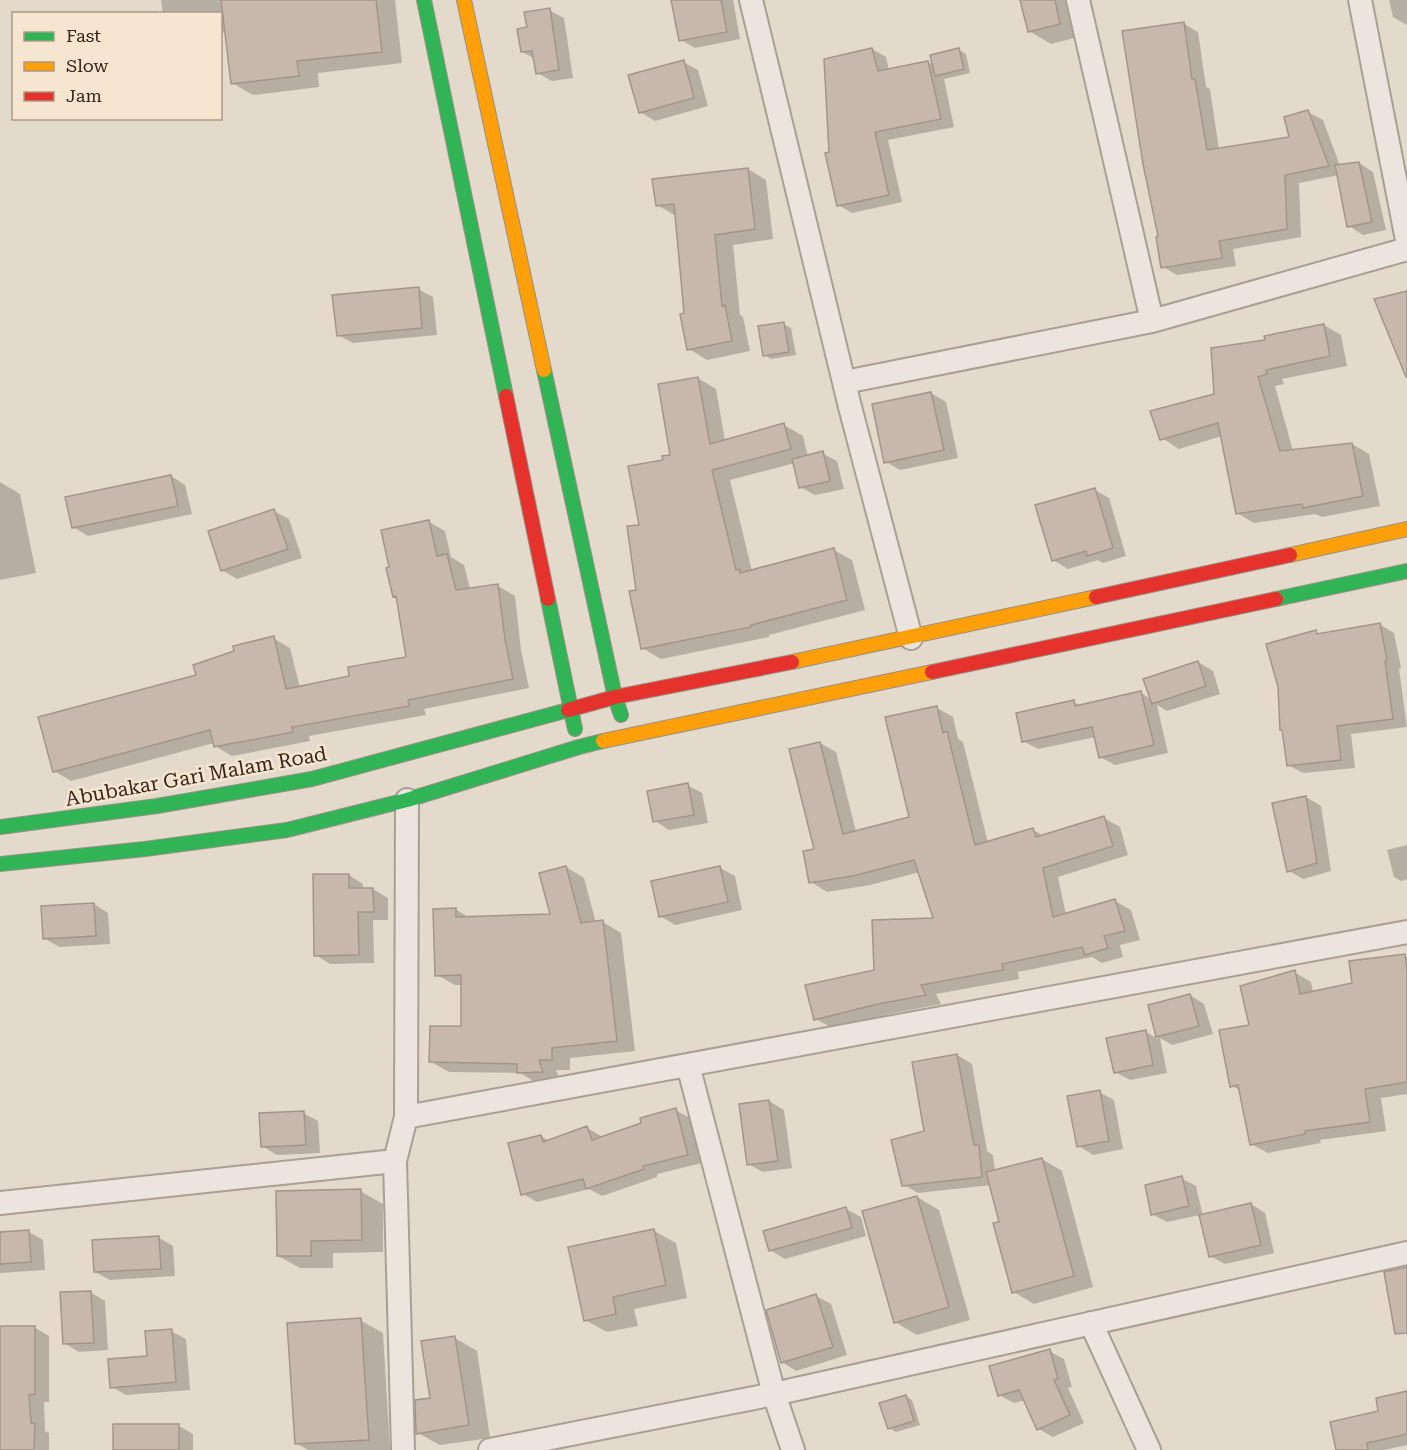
<svg xmlns="http://www.w3.org/2000/svg" width="1407" height="1450" viewBox="0 0 1407 1450" font-family="'Roboto Serif',serif">
  <style>
    .shadow { fill: #0003 }
    .building { fill: #c8b7ac; stroke: #a4958b; stroke-width: 1.5 }
    .lines { fill: none; stroke-linecap: round; stroke-linejoin: round }
    .street-casing { stroke: #a99f95; stroke-width: 26 }
    .fast-casing { stroke: #988f85; stroke-width: 16 }
    .slow-casing { stroke: #988f85; stroke-width: 16 }
    .jam-casing { stroke: #988f85; stroke-width: 16 }
    .street { stroke: #ece5dd; stroke-width: 22 }
    .fast { stroke: #30b455; stroke-width: 14 }
    .slow { stroke: #ff9f0a; stroke-width: 14 }
    .jam { stroke: #e5322d; stroke-width: 14 }
    .labels { text-anchor: middle; stroke-width: 5; stroke-linejoin: round; paint-order: stroke }
    .street-label { font-size: 20px; fill: #37261d; stroke: #f6e6d0 }
  </style>
  <rect width="100%" height="100%" fill="#e4dacc"/>
  <path class="shadow" d="M161 0H395L402 63 318 73 319 87 253 95 232 83 226 32 220 33V14H163Z
    M673 0H733L740 39 695 48 681 40Z
    M1022 0H1073L1082 36 1051 44 1029 31Z
    M1389 0H1407V25L1393 17Z
    M549 10 564 18 573 78 552 81 537 73 535 59 522 52 529 29Z
    M156 11 161 14H142Z
    M1183 23 1198 32 1206 87 1210 89 1219 150 1291 139 1308 112 1323 120 1340 166 1359 163 1373 172 1386 230 1363 235 1349 226 1339 175 1299 183 1301 237 1233 249 1236 266 1177 275 1163 267Z
    M872 49 886 57 889 70 928 62 934 66 959 50 966 54 970 73 944 79 954 127 888 140 902 202 852 213 838 205 831 153Z
    M683 62 698 70 708 106 655 121 640 112Z
    M37 118H57L40 120Z
    M748 169 766 180 773 239 733 245 740 315 743 317 750 351 707 360 689 349 676 216 657 205Z
    M418 289 433 297 437 335 353 343 338 335Z
    M784 324 791 328 796 355 771 359 764 355Z
    M1324 325 1341 335 1347 366 1282 379 1284 384 1275 386 1293 451 1352 444 1369 454 1380 506 1322 517 1315 514 1254 523 1237 513 1222 436 1179 449 1162 438 1215 395 1266 341Z
    M698 378 716 389 725 441 784 425 803 436 808 457 822 453 837 461 844 489 815 495 800 487 795 463 730 480 752 571 834 550 852 560 865 610 769 635V637L661 659 642 648 637 591 641 526 665 461 672 456Z
    M931 393 946 402 958 458 900 470 886 462Z
    M171 476 185 485 192 514 88 536 73 527Z
    M0 482 20 494 36 573 0 580Z
    M1095 490 1109 498 1126 556 1103 563 1098 560 1068 569 1053 560Z
    M274 511 289 519 302 558 237 579 222 570Z
    M429 522 445 531 451 557 464 565 470 589 498 586 515 596 521 650 529 688 424 709 426 715 309 736 310 741 232 756 215 746 214 743 71 781 54 771 198 676 273 638 290 648 300 688 351 677 407 658 398 598 395 596Z
    M1379 624 1394 633 1401 668 1399 669 1407 727 1351 734 1355 768 1303 773 1288 765 1316 632 1322 635Z
    M1198 662 1213 671 1220 694 1167 711 1157 705 1168 753 1115 765 1100 757 1096 737 1038 749 1023 741 1074 702 1082 707 1141 693 1151 699Z
    M937 708 953 717 958 739 963 742 988 843 1033 830 1044 836 1104 818 1120 827 1128 855 1058 877 1066 915 1115 901 1131 910 1140 940 1120 945 1123 957 1102 963 1092 957 1018 972 1019 979 936 994 941 1004 895 1013 832 1028 816 1019 876 971 935 920 920 872 870 885 827 892 811 882 816 850 820 743 836 752 856 832 910 818Z
    M687 785 702 793 708 823 669 830 655 821Z
    M1306 797 1321 806 1331 871 1303 879 1289 871Z
    M1407 845V879L1401 881 1394 877 1387 850Z
    M566 867 584 878 596 923 603 922 621 933 635 1051 570 1058V1070H556L561 1082 537 1083 520 1073 449 1072 431 1062 463 1028V985H455L437 975 455 909 470 918 552 915Z
    M720 868 735 876 742 910 675 925 660 916Z
    M349 875 363 884V890L373 889 388 898V920H373L374 963 330 964 316 955Z
    M94 904 108 913 110 944 59 947 44 938Z
    M1405 956 1407 957V1094L1381 1098 1386 1131 1320 1140 1321 1143 1268 1153 1251 1144 1241 1091 1232 1086 1251 1026 1294 972 1311 982 1313 992 1353 984Z
    M1190 995 1204 1004 1213 1034 1172 1045 1160 1038 1167 1073 1130 1080 1115 1072 1146 1032 1158 1039 1150 1006Z
    M957 1055 972 1064 987 1151 993 1155 995 1171 1042 1159 1062 1171 1093 1287 1034 1304 1014 1292 1001 1223 991 1185 918 1193 904 1185Z
    M1099 1092 1114 1100 1123 1149 1093 1155 1079 1146Z
    M769 1101 784 1110 792 1168 763 1172 748 1164Z
    M675 1110 690 1118 702 1163 657 1174V1177L602 1196 589 1189 537 1202 523 1194 541 1136 549 1141 586 1127 601 1136 602 1138Z
    M303 1113 318 1121 320 1153 277 1155 262 1146Z
    M1181 1178 1196 1186 1203 1216 1251 1204 1265 1213 1274 1253 1225 1264 1210 1256 1200 1215 1167 1222 1152 1214Z
    M360 1191 383 1204V1252L333 1253V1268H300L278 1256Z
    M917 1197 939 1210 970 1320 917 1335 895 1322Z
    M846 1209 861 1217 866 1236 785 1259 770 1250Z
    M654 1231 676 1243 687 1298 634 1309 638 1326 607 1332 585 1320Z
    M29 1232 43 1240 45 1270 0 1273V1233Z
    M159 1238 173 1246 175 1276 110 1280 95 1272Z
    M90 1292 105 1301 108 1350 79 1352 64 1343Z
    M816 1296 831 1304 847 1355 796 1371 782 1362Z
    M360 1320 383 1333 390 1450H308L296 1443Z
    M34 1327 49 1336V1402H44L45 1431 49 1433V1450H0V1328Z
    M171 1331 186 1339 190 1390 126 1395 112 1387 149 1357Z
    M455 1338 477 1351 490 1438 440 1445 418 1433Z
    M1049 1351 1064 1359 1072 1387 1068 1388 1084 1423 1053 1437 1039 1429 1025 1400 1014 1403 999 1395Z
    M1407 1393V1445L1384 1450H1338L1380 1412Z
    M906 1396 912 1400 920 1425 896 1432 889 1428Z
    M179 1426 193 1434V1450H114Z"/>
  <path class="building" d="M221 0H376L382 52 297 61 299 76 231 84Z
    M671 0H721L727 32 679 41Z
    M1020 0H1055L1060 24 1028 32Z
    M550 8 559 70 536 74 532 51 521 52 517 29 527 27 524 12Z
    M1184 22 1192 79H1195L1207 150 1289 137 1284 117 1308 110 1329 166 1285 175 1287 229 1219 241 1222 258 1161 268 1156 237 1158 236 1143 164 1122 31Z
    M872 48 878 71 928 61 941 119 875 132 889 195 837 206 825 153 829 152 824 59Z
    M959 48 964 69 935 76 930 55Z
    M684 60 694 98 639 113 628 75Z
    M1359 162 1372 222 1347 227 1335 165Z
    M748 168 755 229 715 235 722 306 725 305 732 341 687 350 680 314 684 313 674 204 656 206 652 179Z
    M419 287 422 328 337 336 332 295Z
    M1407 291V377H1406L1374 299Z
    M784 322 789 352 763 356 758 326Z
    M1324 324 1330 356 1266 370 1267 374 1258 377 1280 451 1352 443 1363 496 1303 508 1302 504 1236 514 1218 423 1160 440 1150 411 1214 394 1211 348 1265 340 1264 336Z
    M698 377 710 444 784 423 791 449 712 470 736 570 740 569V573L834 548 847 600 751 625V627L641 649 629 591 636 590 627 526 639 525 628 466 663 460 662 456 670 455 658 384Z
    M931 392 944 450 884 463 872 404Z
    M823 451 830 481 799 488 792 459Z
    M171 475 178 506 72 528 65 497Z
    M1095 488 1113 548 1087 556 1086 551 1052 561 1035 505Z
    M274 509 288 549 221 571 208 531Z
    M429 520 437 556 447 554 456 590 498 584 505 639 513 679 408 700 409 706 292 727 293 732 214 747 210 730 53 772 38 717 196 675 193 665 234 651 233 646 274 636 286 689 349 676 348 667 406 657 396 596 393 597 386 568 389 567 381 530Z
    M1380 623 1387 660 1385 661 1393 719 1337 726 1341 760 1287 766 1282 730H1280L1278 687 1266 644 1316 630 1317 634Z
    M1198 661 1206 686 1152 704 1143 679Z
    M1141 691 1154 745 1099 758 1092 727 1022 742 1016 713 1074 700 1075 706Z
    M937 706 943 733 947 731 975 845 1033 828 1036 837 1104 816 1113 846 1043 868 1053 917 1115 899 1125 931 1104 936 1108 948 1085 955 1082 947 1002 964 1003 970 921 985 926 995 878 1004 814 1020 805 985 874 970 872 920 933 918 914 860 853 876 809 883 803 851 814 849 789 749 820 742 843 834 909 817 885 717Z
    M688 783 694 815 653 822 647 791Z
    M1306 796 1317 863 1287 872 1272 803Z
    M566 866 581 923 603 920 617 1041 552 1048V1060H539L543 1072 517 1073V1064L429 1062 430 1026H461V975L435 976 433 909 456 908V917L550 914 539 873Z
    M720 866 728 902 659 917 651 881Z
    M313 874H349V888H373L374 912H358L359 955 314 956Z
    M94 903 96 936 43 939 41 906Z
    M1405 954 1407 970V1082L1365 1089 1370 1122 1305 1131V1134L1250 1145 1238 1085 1230 1087 1219 1030 1249 1025 1240 986 1295 970 1300 994 1352 983 1349 961Z
    M1190 994 1199 1026 1156 1037 1148 1005Z
    M1146 1030 1153 1065 1114 1073 1106 1038Z
    M957 1054 974 1145H979L982 1177 902 1186 891 1140 924 1131 912 1062Z
    M1100 1090 1109 1141 1077 1147 1067 1096Z
    M769 1100 778 1161 747 1165 739 1104Z
    M676 1108 688 1155 643 1166 644 1169 586 1189 583 1179 521 1195 508 1143 541 1135 543 1142 587 1126 592 1140 641 1123 640 1118Z
    M304 1111 306 1145 261 1147 259 1113Z
    M1042 1158 1074 1276 1012 1293 993 1223 999 1222 986 1172Z
    M1182 1176 1189 1206 1151 1215 1145 1185Z
    M361 1189 362 1240 311 1241V1256H277L276 1191Z
    M917 1196 949 1307 894 1323 862 1211Z
    M1251 1203 1261 1245 1209 1257 1199 1215Z
    M846 1207 852 1228 769 1251 763 1231Z
    M654 1229 666 1285 613 1297 616 1314 584 1321 568 1247Z
    M29 1230 31 1262 0 1264V1232Z
    M159 1236 161 1269 94 1272 92 1240Z
    M1407 1267V1333L1395 1334 1384 1272Z
    M91 1291 94 1343 63 1344 60 1292Z
    M816 1294 833 1347 781 1363 766 1310Z
    M361 1318 369 1440 295 1444 287 1323Z
    M0 1326H35V1394L29 1395 31 1423H35L34 1450H0Z
    M172 1329 176 1382 110 1388 108 1359 147 1356 145 1331Z
    M455 1336 469 1425 416 1434 415 1400 430 1398 421 1341Z
    M1050 1349 1058 1379 1054 1380 1070 1415 1037 1430 1019 1390 998 1396 989 1366Z
    M1407 1391V1434L1367 1443 1368 1450H1336L1330 1422 1378 1411 1376 1398Z
    M906 1395 914 1421 888 1429 879 1403Z
    M113 1424H179V1450H113Z"/>
  <g class="lines">
    <defs>
      <path id="street" d="M751 0 850 407 911 638
        M1078 0 1152 321
        M1360 0 1407 240
        M845 382 1152 321 1407 249
        M688 1065 774 1394 793 1450
        M406 1117 1407 932
        M0 1203 395 1161
        M1091 1323 1149 1450
        M403 1450 395 1161 406 1117 407 800
        M490 1450 774 1394 1407 1253"/>
      <path id="fast" d="M424 0 506 396
        M544 370 615 697 621 715
        M548 599 575 729
        M1276 599 1407 571
        M0 827 157 806 312 779 568 710
        M0 864 145 849 287 830 407 800 579 747 603 741"/>
      <path id="slow" d="M464 0 544 370
        M1290 555 1407 529
        M792 662 1096 597
        M603 741 932 672"/>
      <path id="jam" d="M506 396 548 599
        M1096 597 1290 555
        M932 672 1276 599
        M568 710 615 697 792 662"/>
    </defs>
    <use href="#street" class="street-casing"/>
    <use href="#fast" class="fast-casing"/>
    <use href="#slow" class="slow-casing"/>
    <use href="#jam" class="jam-casing"/>
    <use href="#street" class="street"/>
    <use href="#fast" class="fast"/>
    <use href="#slow" class="slow"/>
    <use href="#jam" class="jam"/>
  </g>
  <g class="labels">
    <g class="street-label">
      <text transform="translate(196 776) rotate(-10)" y="7">Abubakar Gari Malam Road</text>
    </g>
  </g>
  <rect x="12" y="12" width="210" height="108" fill="#f6e6d0" stroke="#aa9988" stroke-width="1.5"/>
  <rect x="24" y="32" width="30" height="9" fill="#30b455" stroke="#aa9988" stroke-width="1.5"/>
  <text x="66" y="42" font-size="18" fill="#37261d">Fast</text>
  <rect x="24" y="62" width="30" height="9" fill="#ff9f0a" stroke="#aa9988" stroke-width="1.5"/>
  <text x="66" y="72" font-size="18" fill="#37261d">Slow</text>
  <rect x="24" y="92" width="30" height="9" fill="#e5322d" stroke="#aa9988" stroke-width="1.5"/>
  <text x="66" y="102" font-size="18" fill="#37261d">Jam</text>
</svg>
